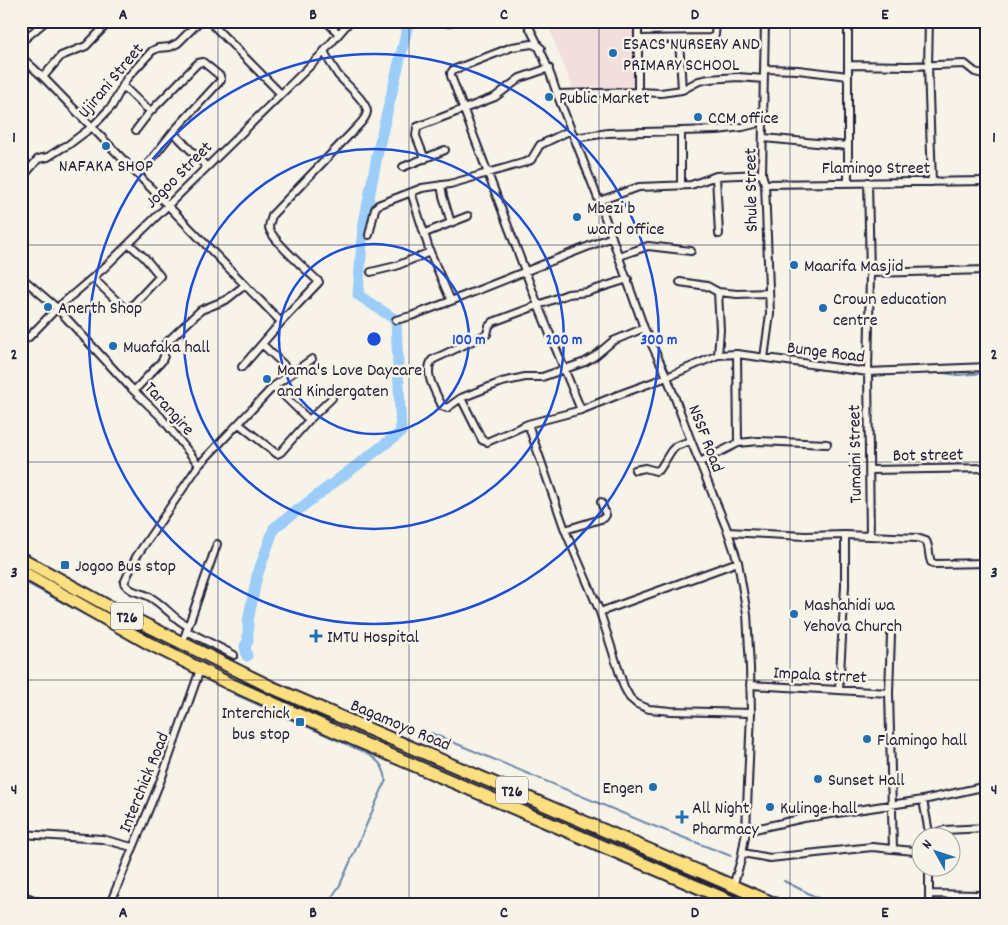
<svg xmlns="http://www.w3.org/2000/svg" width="1008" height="925" viewBox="0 0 1008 925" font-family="Dekko,sans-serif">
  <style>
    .built { fill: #f2dedd }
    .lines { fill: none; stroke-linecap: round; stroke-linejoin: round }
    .stream { stroke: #6b89ac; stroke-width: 2 }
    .river { stroke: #9bcdf8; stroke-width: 11 }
    .street-casing { stroke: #22223b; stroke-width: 10 }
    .highway-casing { stroke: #22223b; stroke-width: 15 }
    .street { stroke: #f7f3e8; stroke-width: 6 }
    .highway { stroke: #fce080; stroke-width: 11 }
    .grid { fill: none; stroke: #22223b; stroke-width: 1; stroke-opacity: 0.55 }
    .ring { fill: none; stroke: #1d4ed8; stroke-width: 2.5 }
    .poi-dot { fill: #1f6fb2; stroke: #f7f3e8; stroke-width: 2 }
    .labels { text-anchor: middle; stroke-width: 5; stroke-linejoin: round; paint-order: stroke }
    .shield { fill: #f7f3e8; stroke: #62616f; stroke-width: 1 }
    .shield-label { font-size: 16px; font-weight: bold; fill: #22223b }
    .poi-label { font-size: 18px; fill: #22223b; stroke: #f7f3e8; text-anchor: start }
    .street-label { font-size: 18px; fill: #22223b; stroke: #f7f3e8 }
    .centre { fill: #1d4ed8; stroke: #f7f3e8; stroke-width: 2.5 }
    .ring-label { font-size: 15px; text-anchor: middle; font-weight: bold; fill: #1d4ed8; stroke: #f7f3e8; stroke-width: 5; stroke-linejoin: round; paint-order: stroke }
    .neatline { fill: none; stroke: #22223b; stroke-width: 2 }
    .grid-label { font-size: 16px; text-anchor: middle; font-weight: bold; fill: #22223b }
  </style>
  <rect width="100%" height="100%" fill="#f7f3e8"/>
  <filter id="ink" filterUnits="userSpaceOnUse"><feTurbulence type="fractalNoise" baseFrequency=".02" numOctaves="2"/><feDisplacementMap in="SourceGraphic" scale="10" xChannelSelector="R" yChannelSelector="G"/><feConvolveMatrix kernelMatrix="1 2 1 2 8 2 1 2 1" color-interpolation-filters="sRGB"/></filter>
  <g filter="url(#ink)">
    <path class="built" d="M546 21H633L635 87H578L573 88Z"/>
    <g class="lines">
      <path class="stream" d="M937 372 957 375 987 373
        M871 391 872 376 885 374
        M878 473 987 472
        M21 580 88 616
        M234 694 364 752C377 759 384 765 386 780L340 885 327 904
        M431 733 646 823 731 856
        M784 881 830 904"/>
      <path class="river" d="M247 656 245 646 248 641V621L257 576 274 528 401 432 396 320 358 295 363 228 379 146 409 21"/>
      <defs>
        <path id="street" d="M209 21 281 94
          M326 21 339 34
          M526 21C539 45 549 68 557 94L599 201 644 328 667 377 691 441 728 532 738 562 747 614 750 667 751 713 746 831 741 860 733 886
          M848 21V183
          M929 21 928 66 932 182
          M448 23 451 21
          M638 39 711 38 715 35 716 21
          M679 39 682 90
          M21 42 46 21
          M541 48 532 44 512 47 453 70 451 73V76L538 305 581 410
          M21 57 43 77 281 322
          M849 65 908 66 965 64 975 72 987 75
          M765 69 798 70 848 76
          M43 77 61 56 86 46 110 21
          M123 86 145 107 151 111
          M638 92V21
          M557 94 638 92 661 93 682 90 699 81 709 79 738 77 764 79
          M136 130 149 113 198 63 203 62 220 76 221 80 173 132 207 167
          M681 131V186
          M574 138 608 133 717 130 743 127 755 124 764 111
          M764 138 848 146
          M425 159 416 136 417 127 495 97 520 78 549 68
          M403 167 445 150
          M139 175 173 132
          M716 176 719 234
          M21 179 38 159 48 157 62 148 68 145 92 127 112 106 127 78 152 51 158 48 170 47 178 43 200 21
          M868 182 870 273 868 372 870 536
          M765 184 987 181
          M441 185 443 196 451 223
          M411 192 430 252 451 301 612 237
          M599 201 639 187 691 185 716 176 762 174
          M425 233 468 216
          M369 235 375 209 378 205 422 188 450 184 526 162 531 160 540 145 571 130
          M619 256 648 246 691 251
          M371 272 396 266 430 252
          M870 273 987 270
          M21 277 57 308 129 386 161 417 199 465 136 557 124 583C130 592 139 592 148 596 164 604 173 619 188 626
          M93 278 125 309H129L160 276 144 257 129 244
          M628 279 587 292 568 294 493 322 489 326 487 334 432 360C423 374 436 392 442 406L447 408 461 398 502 382 525 377H542L585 362 595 356 613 341 644 328
          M680 282 707 286 718 292 720 330 718 355
          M718 292 737 294 769 293
          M396 320 411 316 451 301
          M21 342 29 337 57 308 104 268 320 56 350 21
          M262 344 283 364 289 375
          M737 354 738 443
          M764 358 770 314 765 184 762 174 765 21
          M242 367 281 322 319 282C309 272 270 239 269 227 269 223 272 218 272 215L358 126C362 122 366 118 367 112 368 103 345 83 338 75 333 67 328 60 324 51
          M274 386 309 420
          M134 391 162 361 164 356 165 344 201 310 226 300 245 285
          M461 398 482 440 487 442 528 424 581 410 618 395 667 377 718 355 737 354 868 372 987 367
          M239 424 277 454 281 452 309 420 332 398
          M528 424 565 530 600 612 624 687 630 698 637 704 649 709 671 711 751 713
          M700 462 738 443 759 441 827 444
          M199 465 274 386 312 359
          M635 470 645 468 656 471 660 469 671 451 676 446 691 441
          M870 470 987 468
          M565 530 604 518 606 515 601 502
          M728 532 805 536 845 535 917 538 926 541C930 548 928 555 931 562L935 564 987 563
          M600 612 738 562
          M187 631 234 655
          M891 635 889 693 893 849
          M182 644 217 544
          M750 685 889 693
          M839 690 845 586V535
          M923 800 930 838
          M746 831 804 818 923 800 987 786
          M21 834 102 839 132 847
          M932 838 938 832 944 830 987 828
          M743 853 770 858 872 847 914 851 920 849
          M929 868V904
          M930 894 979 895 985 901 986 904
          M21 895 44 904
          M110 904 162 777 200 670"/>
        <path id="highway" d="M21 558 108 606 271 687 775 904
          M21 571 148 643 230 684 339 733 737 904"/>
      </defs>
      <use href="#street" class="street-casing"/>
      <use href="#highway" class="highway-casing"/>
      <use href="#street" class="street"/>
      <use href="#highway" class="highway"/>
    </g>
  </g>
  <path class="grid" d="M218 21V904M409 21V904M599 21V904M790 21V904M21 245H987M21 462H987M21 680H987"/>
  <g class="ring">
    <circle cx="374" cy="339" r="95"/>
    <circle cx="374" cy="339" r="190"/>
    <circle cx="374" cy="339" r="285"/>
  </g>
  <g class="poi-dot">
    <circle cx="613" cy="53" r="5"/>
    <circle cx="549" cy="97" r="5"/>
    <circle cx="698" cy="117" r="5"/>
    <circle cx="106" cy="146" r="5"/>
    <circle cx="577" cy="217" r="5"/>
    <circle cx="794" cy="265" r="5"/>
    <circle cx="48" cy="307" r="5"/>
    <circle cx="823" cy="308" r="5"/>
    <circle cx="113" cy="346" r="5"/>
    <circle cx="267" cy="379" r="5"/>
    <rect x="60" y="560" width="10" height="10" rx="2.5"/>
    <circle cx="794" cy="614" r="5"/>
    <path d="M313.5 628.5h5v5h5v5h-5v5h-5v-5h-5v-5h5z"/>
    <rect x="295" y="717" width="10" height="10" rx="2.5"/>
    <circle cx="867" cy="739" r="5"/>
    <circle cx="818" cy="779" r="5"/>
    <circle cx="653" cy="787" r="5"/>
    <circle cx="770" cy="807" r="5"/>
    <path d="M679.5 809.5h5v5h5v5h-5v5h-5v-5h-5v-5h5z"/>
  </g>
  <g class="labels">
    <g class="shield">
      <rect x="111" y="602.5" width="32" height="27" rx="4"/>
      <rect x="496" y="776.5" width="32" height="27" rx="4"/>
    </g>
    <g class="shield-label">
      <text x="127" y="622">T26</text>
      <text x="512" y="796">T26</text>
    </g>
    <g class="poi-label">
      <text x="623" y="49">ESACS NURSERY AND<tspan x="623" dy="21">PRIMARY SCHOOL</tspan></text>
      <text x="559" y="103">Public Market</text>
      <text x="708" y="123">CCM office</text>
      <text x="106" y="171" text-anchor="middle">NAFAKA SHOP</text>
      <text x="587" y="213">Mbezi b<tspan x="587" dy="21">ward office</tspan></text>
      <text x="804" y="271">Maarifa Masjid</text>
      <text x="833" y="304">Crown education<tspan x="833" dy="21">centre</tspan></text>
      <text x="58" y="313">Anerth Shop</text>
      <text x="123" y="352">Muafaka hall</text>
      <text x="277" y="375">Mama's Love Daycare<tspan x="277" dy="21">and Kindergaten</tspan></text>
      <text x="75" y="571">Jogoo Bus stop</text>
      <text x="804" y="610">Mashahidi wa<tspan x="804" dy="21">Yehova Church</tspan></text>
      <text x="327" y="642">IMTU Hospital</text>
      <text x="290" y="718" text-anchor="end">Interchick<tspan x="290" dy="21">bus stop</tspan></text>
      <text x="877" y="745">Flamingo hall</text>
      <text x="828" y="785">Sunset Hall</text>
      <text x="643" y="793" text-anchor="end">Engen</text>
      <text x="692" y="813">All Night<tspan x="692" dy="21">Pharmacy</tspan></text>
      <text x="780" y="813">Kulinge hall</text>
    </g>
    <g class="street-label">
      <text transform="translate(110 80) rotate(-50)" y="6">Ujirani Street</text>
      <text x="876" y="173">Flamingo Street</text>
      <text transform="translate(178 174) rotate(-45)" y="6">Jogoo Street</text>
      <text transform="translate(750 190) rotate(-91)" y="6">Shule Street</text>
      <text transform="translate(826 351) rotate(7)" y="6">Bunge Road</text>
      <text transform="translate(170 408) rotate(48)" y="6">Tarangire</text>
      <text transform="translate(707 438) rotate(69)" y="6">NSSF Road</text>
      <text transform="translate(854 454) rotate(-91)" y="6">Tumaini Street</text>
      <text transform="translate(928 454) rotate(-1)" y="6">Bot street</text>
      <text transform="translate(820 674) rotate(3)" y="6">Impala strret</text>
      <text transform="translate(401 724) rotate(23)" y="6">Bagamoyo Road</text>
      <text transform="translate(143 782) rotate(-68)" y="6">Interchick Road</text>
    </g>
  </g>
  <circle cx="374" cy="339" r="8" class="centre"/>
  <g class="ring-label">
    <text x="469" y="344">100 m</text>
    <text x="564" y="344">200 m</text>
    <text x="659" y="344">300 m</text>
  </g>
  <rect width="1008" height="925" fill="none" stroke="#f7f3e8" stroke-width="55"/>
  <g transform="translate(936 852) rotate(310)"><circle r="24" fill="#f7f3e8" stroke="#a29fa3"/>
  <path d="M0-4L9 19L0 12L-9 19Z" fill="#1f6fb2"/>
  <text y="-8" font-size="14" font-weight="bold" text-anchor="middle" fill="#22223b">N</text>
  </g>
  <rect x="28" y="28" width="952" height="870" class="neatline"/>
  <g class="grid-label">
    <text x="123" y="19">A</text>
    <text x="313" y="19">B</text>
    <text x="504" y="19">C</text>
    <text x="695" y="19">D</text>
    <text x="885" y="19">E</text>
    <text x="14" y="142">1</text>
    <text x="994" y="142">1</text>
    <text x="14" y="359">2</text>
    <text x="994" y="359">2</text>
    <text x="14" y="577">3</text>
    <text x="994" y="577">3</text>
    <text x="14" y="794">4</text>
    <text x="994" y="794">4</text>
    <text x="123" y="917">A</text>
    <text x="313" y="917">B</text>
    <text x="504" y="917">C</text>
    <text x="695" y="917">D</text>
    <text x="885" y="917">E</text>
  </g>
</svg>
